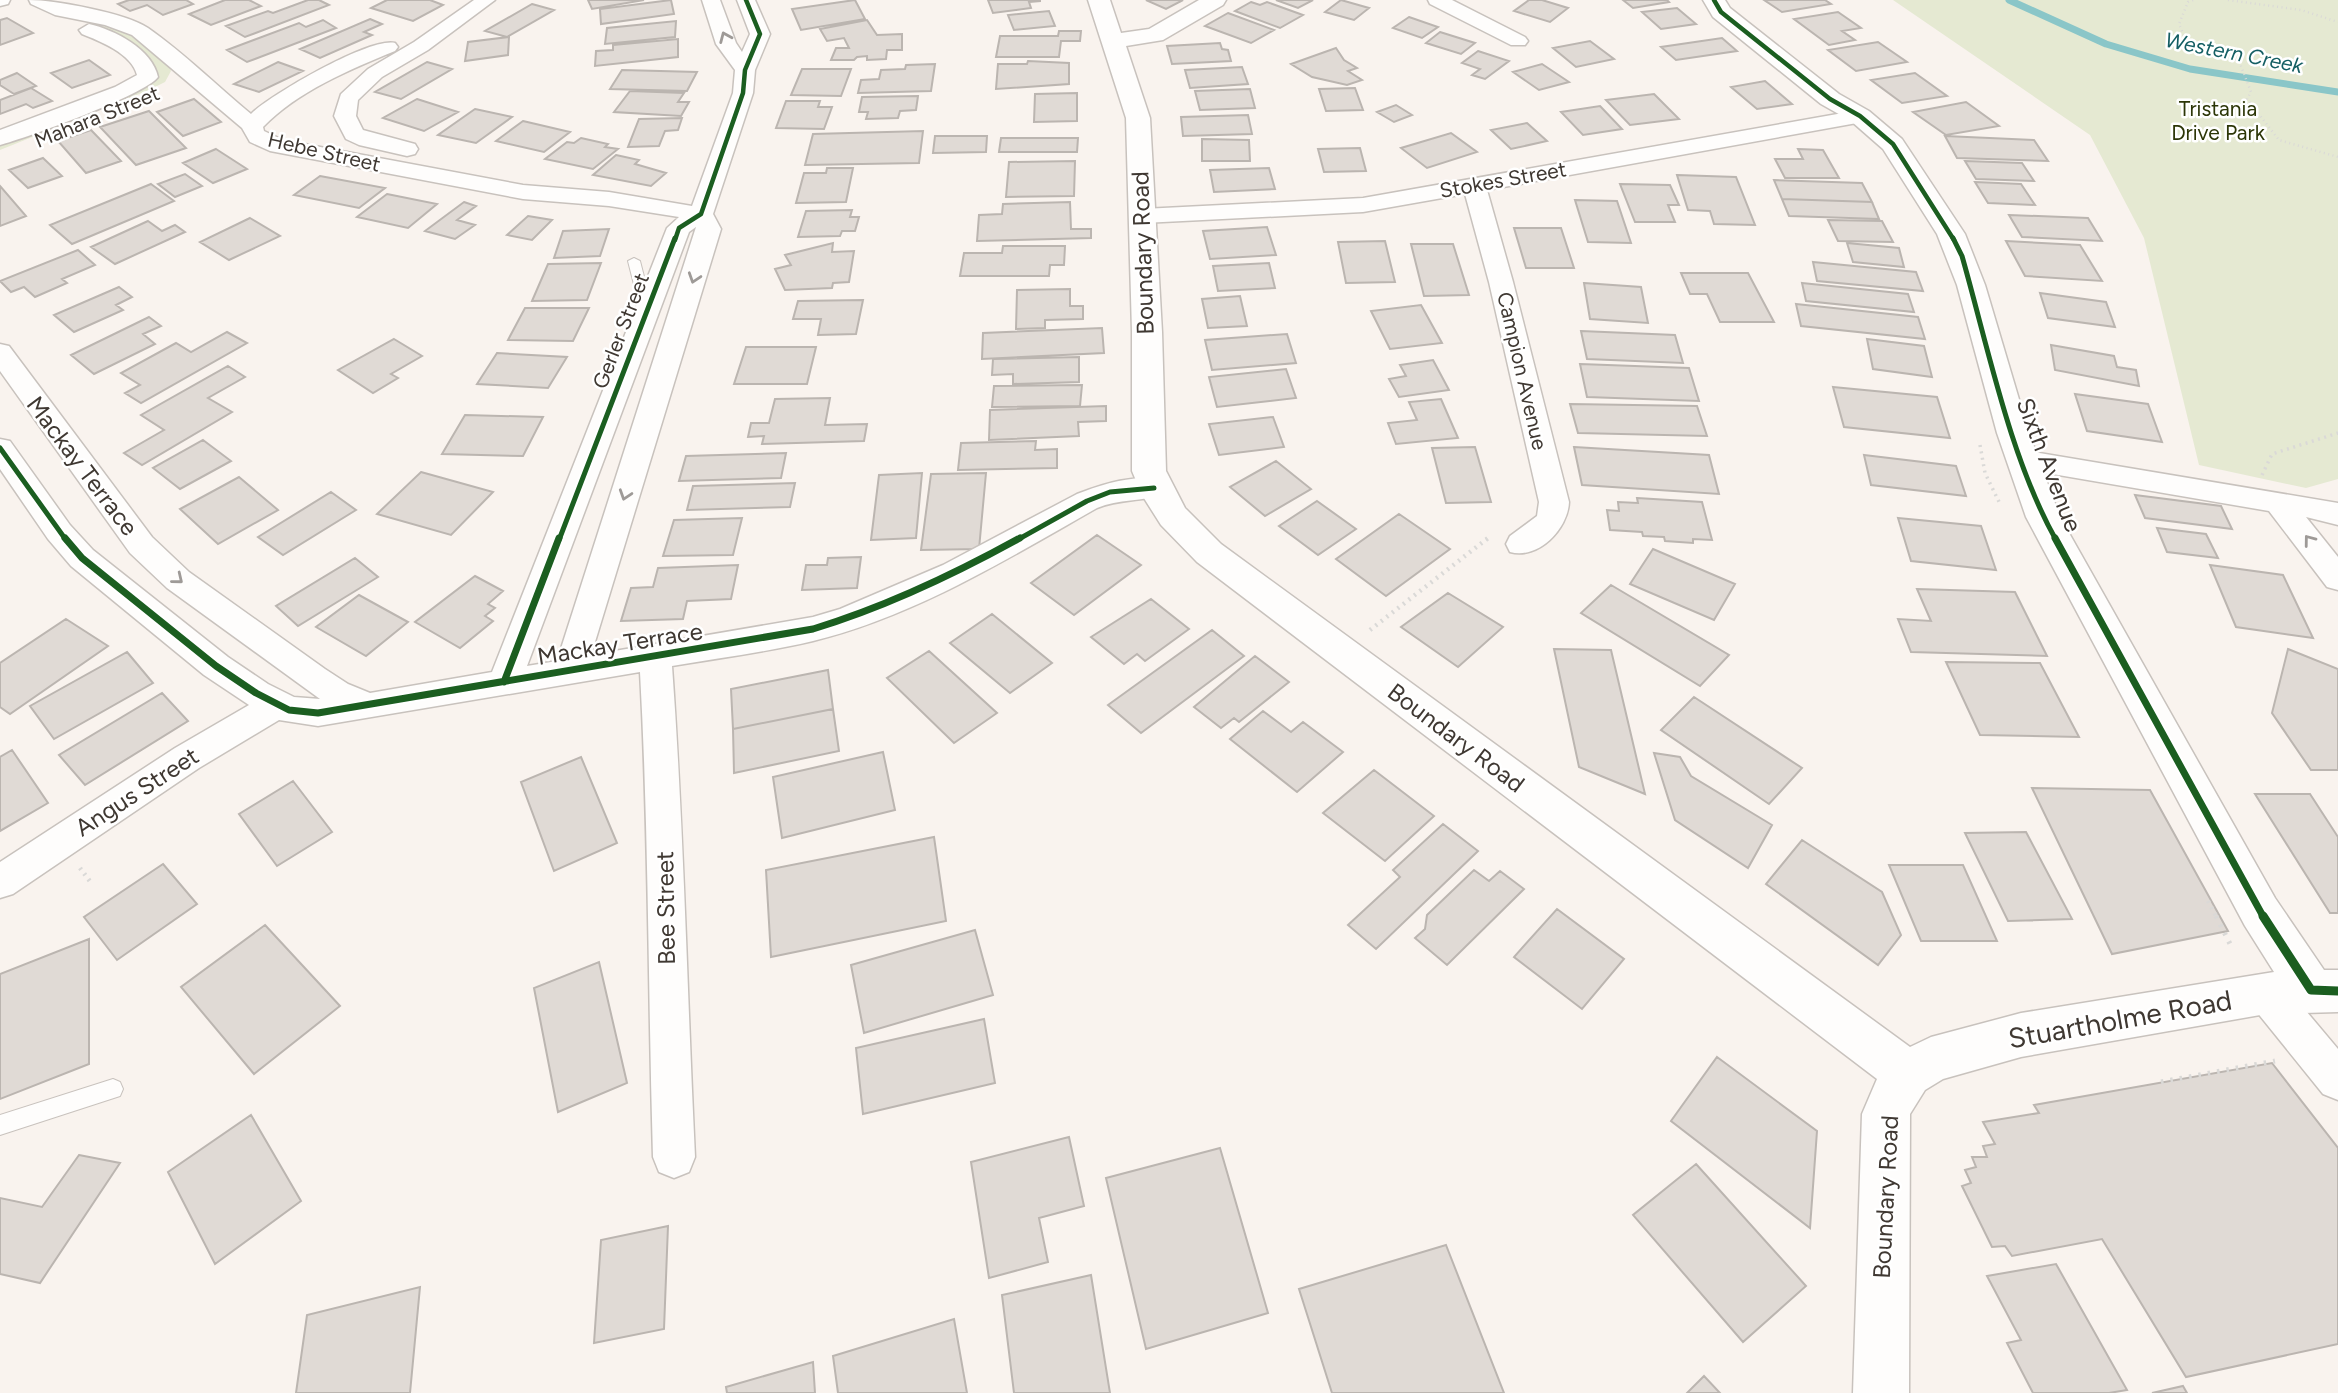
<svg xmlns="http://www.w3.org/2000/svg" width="2338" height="1393" viewBox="0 0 2338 1393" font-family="Figtree,sans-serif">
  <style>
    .green { fill: #e5e9d2 }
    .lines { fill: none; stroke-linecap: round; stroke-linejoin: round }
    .stream { stroke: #8ac6c8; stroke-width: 7 }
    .building { fill: #e0dad5; stroke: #bbb5b0; stroke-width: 2 }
    .lane-casing { stroke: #c8c2bd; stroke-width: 2 }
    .street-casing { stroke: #c8c2bd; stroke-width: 3 }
    .secondary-casing { stroke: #c8c2bd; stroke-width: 3 }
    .path-far3 { stroke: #dad9d7; stroke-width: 2.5; stroke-dasharray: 1 3.5; stroke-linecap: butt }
    .path-far2 { stroke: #dad9d7; stroke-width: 3.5; stroke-dasharray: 2 4.5; stroke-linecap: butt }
    .path-far1 { stroke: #dad9d7; stroke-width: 4.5; stroke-dasharray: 2 5; stroke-linecap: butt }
    .path { stroke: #dad9d7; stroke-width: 5; stroke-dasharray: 2.5 7; stroke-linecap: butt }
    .lane { fill: #fefdfc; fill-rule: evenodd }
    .street { fill: #fefdfc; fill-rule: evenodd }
    .secondary { fill: #fefdfc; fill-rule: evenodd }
    .cycleway-far3-casing { stroke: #fff; stroke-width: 7 }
    .cycleway-far2-casing { stroke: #fff; stroke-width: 9 }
    .cycleway-far1-casing { stroke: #fff; stroke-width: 11 }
    .cycleway-casing { stroke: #fff; stroke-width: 13 }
    .cycleway-far3 { stroke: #1b5e20; stroke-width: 4.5 }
    .cycleway-far2 { stroke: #1b5e20; stroke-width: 5 }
    .cycleway-far1 { stroke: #1b5e20; stroke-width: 7 }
    .cycleway { stroke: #1b5e20; stroke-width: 9 }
    .oneway { stroke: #9e9a97 }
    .labels { text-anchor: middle; stroke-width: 5; stroke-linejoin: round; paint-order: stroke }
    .far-water-label { font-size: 21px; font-style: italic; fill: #145e63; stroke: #fff }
    .far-park-label { font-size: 21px; fill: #2c3607; stroke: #fff }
    .far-street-label { font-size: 21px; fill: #3f3832; stroke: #fff }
    .street-label { font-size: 24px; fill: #3f3832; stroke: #fff }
    .near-street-label { font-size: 28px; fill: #3f3832; stroke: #fff }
  </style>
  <rect width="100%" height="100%" fill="#f9f3ee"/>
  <path class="green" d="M1893 0H2338V479L2306 488 2199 465 2144 238 2090 135Z
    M99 22 125 31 168 64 171 71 165 82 149 90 0 150V144L151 82 91 25Z"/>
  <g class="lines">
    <path class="stream" d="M2009 0 2106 44 2190 69 2338 92"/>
  </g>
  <path class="building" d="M129 0H186L193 4 163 15 147 5 130 11 118 4Z
    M225 0H249L261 6 211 25 189 14Z
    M308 0H319L329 5 245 37 226 26 268 11 273 13Z
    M387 0H430L443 5 413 21 371 8Z
    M588 0H644L592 9Z
    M671 0 674 14 601 24 600 9Z
    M855 0 865 19 801 30 792 9Z
    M988 0H1040V1L1029 2 1031 8 993 13Z
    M1146 0H1183L1166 9Z
    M1276 0H1313L1298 8Z
    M1341 0 1369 8 1354 20 1325 12Z
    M1529 0H1542L1568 8 1550 22 1514 11Z
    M1623 0H1667L1669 2 1633 8Z
    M1764 0H1825L1831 4 1782 12Z
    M1251 2 1260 5 1267 2 1303 15 1280 28 1235 11Z
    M532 4 554 10 507 37 485 31Z
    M1677 8 1696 24 1661 29 1642 12Z
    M1049 11 1055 26 1014 30 1008 15Z
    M1838 12 1861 28 1842 31 1855 40 1829 45 1794 19Z
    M1228 13 1274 30 1251 43 1205 26Z
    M1409 17 1438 27 1422 38 1393 28Z
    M7 18 33 33 0 45V20Z
    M370 19 382 24 364 32 372 35 320 58 300 49Z
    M323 20 336 28 247 62 227 50 299 23 306 27Z
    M867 20 877 35 902 34V50H887L886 59 867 60V56L857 57 854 60H831L836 48H849L844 38 827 41 820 29Z
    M676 21 675 37 605 44 607 28Z
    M1059 31H1081L1080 41H1061L1059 57H996L1000 36H1058Z
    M1440 32 1475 43 1461 54 1426 43Z
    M509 37 508 55 465 61 468 42Z
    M1722 38 1737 51 1676 60 1661 47Z
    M678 39V57L595 66 596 51 613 50V45Z
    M1590 41 1614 59 1576 67 1553 48Z
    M1878 42 1907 62 1856 71 1828 50Z
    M1220 43 1222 49 1228 50 1231 61 1172 64 1167 46Z
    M1336 48 1344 60 1357 68 1348 71 1362 80 1347 85 1312 77 1291 64Z
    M1478 51 1509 61 1485 79 1472 75 1480 69 1462 63Z
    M89 60 110 75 72 88 51 73Z
    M1028 61 1069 63V84L996 89 998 64H1027Z
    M278 62 303 71 259 92 234 84Z
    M427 62 452 69 401 99 375 92Z
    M935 64 931 91 858 93 861 80 879 79 881 70 905 69 906 65Z
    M1542 64 1569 82 1539 90 1513 72Z
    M1242 67 1248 84 1190 88 1185 70Z
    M802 69H851L841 96 791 95Z
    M622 70 697 72 687 91 610 89Z
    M17 73 36 86 14 94 0 85V80Z
    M1915 73 1947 96 1902 103 1871 80Z
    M1765 81 1792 104 1757 109 1731 87Z
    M31 88 52 101 33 108 26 104 0 114V100Z
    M1355 88 1363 110 1326 111 1319 89Z
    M1250 89 1255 108 1200 110 1195 91Z
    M630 91 684 93 678 102H689L681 116 614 112Z
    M1077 93V121L1034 122 1035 94Z
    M1654 94 1679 119 1630 125 1606 100Z
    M918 96 916 110 900 111 898 118 866 119 868 112H859L862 97Z
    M194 99 221 122 183 136 157 112Z
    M417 99 458 112 424 131 383 118Z
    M786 101H820L818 107H832L824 129 776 128Z
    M1966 102 1999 126 1946 135 1913 112Z
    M1396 105 1412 115 1394 122 1377 112Z
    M1600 106 1622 129 1583 135 1561 112Z
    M475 109 512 117 476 143 438 135Z
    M149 111 186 148 136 165 100 127Z
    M1248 115 1252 134 1183 136 1181 117Z
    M682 118 678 130 665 131 659 146 628 147 639 119Z
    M523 121 570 132 544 152 496 141Z
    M1527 123 1547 141 1511 149 1491 130Z
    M91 130 121 161 86 173 58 141Z
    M923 131 919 163 805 165 813 134Z
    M1451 133 1477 152 1427 168 1401 148Z
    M935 136H987L986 152 933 153Z
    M1945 136 2034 140 2048 161 1957 158Z
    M581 138 608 144 605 147 618 149 593 169 545 159 567 142 574 143Z
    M1001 138H1078L1077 152H999Z
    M1202 139 1249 140 1250 161H1202Z
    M1360 148 1366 171 1324 172 1318 149Z
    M216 149 247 169 213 183 183 163Z
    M1798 149 1823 150 1839 178H1785L1775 159H1803Z
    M616 155 639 160 635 164 666 173 651 186 593 175Z
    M43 158 62 176 28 188 9 170Z
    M1075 161 1074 196 1006 197 1009 162Z
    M1965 161 2022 163 2034 181 1976 179Z
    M827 168H853L846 202 796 203 804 173H826Z
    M1269 168 1275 189 1214 192 1210 170Z
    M185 174 202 186 175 197 158 184Z
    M1677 175 1736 177 1755 225 1714 224 1710 211 1688 210Z
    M320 176 385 188 359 208 294 195Z
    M1774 180 1862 183 1872 202 1782 199Z
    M1975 182 2021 184 2035 205 1988 203Z
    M151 184 174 201 72 244 50 225Z
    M1620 184 1670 185 1679 205H1668L1675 222H1635Z
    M0 186 26 216 0 226Z
    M387 194 437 204 408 228 357 217Z
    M1782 199 1872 202 1879 219 1789 216Z
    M1575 200 1617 201 1631 243 1588 242Z
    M464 202 476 206 457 220 475 225 455 239 425 231Z
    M1070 202 1071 229H1091V238L977 241 979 215 1002 214 1003 204Z
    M852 210 850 217H859L855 231H842L840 236 798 237 806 211Z
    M2009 215 2088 218 2102 241 2022 237Z
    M528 216 552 220 532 240 507 235Z
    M250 218 280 236 229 260 200 242Z
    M1828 220 1882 221 1893 242 1838 241Z
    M148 221 162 231 175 225 185 232 115 264 91 247Z
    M1267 227 1276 255 1210 259 1203 231Z
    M1514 228H1561L1574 268H1526Z
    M609 229 600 256 554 258 563 231Z
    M1385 241 1395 282 1346 283 1338 242Z
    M2006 241 2080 245 2102 281 2025 276Z
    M833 243 832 252 854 251 849 282 833 283 832 288 785 290 775 269 791 265 785 255Z
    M1847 243 1899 248 1904 267 1853 262Z
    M1411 244H1453L1469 295 1424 296Z
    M1003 246H1065L1064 265H1050L1049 276H960L964 253H1002Z
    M78 250 95 265 62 279 67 283 35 297 24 287 11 292 0 281Z
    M1813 262 1916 272 1923 291 1817 281Z
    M601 263 587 300 532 301 548 264Z
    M1269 263 1275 288 1218 291 1213 266Z
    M1681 273H1748L1774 322H1720L1707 294H1690Z
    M1584 283 1641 287 1648 323 1590 319Z
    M1802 283 1908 294 1914 312 1806 301Z
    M119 287 132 297 116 305 123 310 74 332 54 315Z
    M1070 289V306H1083V319L1045 320V328L1016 329 1017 290Z
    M2040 293 2106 302 2115 327 2048 318Z
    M1240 296 1247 326 1208 328 1202 299Z
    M863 300 856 334 818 335 821 319H793L798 301Z
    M1796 304 1918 317 1925 339 1801 326Z
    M1421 305 1442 343 1390 349 1371 311Z
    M525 308H589L573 341 508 340Z
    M149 317 161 326 143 334 155 344 94 374 71 355Z
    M1102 328 1104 353 982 359 983 333Z
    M1581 331 1675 335 1683 363 1587 359Z
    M227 332 247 343 141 403 125 393 140 385 121 373 176 343 191 352Z
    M1287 334 1296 363 1212 370 1205 340Z
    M394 339 422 356 391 374 398 378 373 393 338 370Z
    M1867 339 1924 346 1932 377 1873 369Z
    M2051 345 2114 356 2117 367 2136 370 2139 386 2055 370Z
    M746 347H816L807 384H734Z
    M497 353 567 357 548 388 477 384Z
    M1079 357V382L1013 384V374L992 375 993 359Z
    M1433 360 1449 390 1399 397 1389 379 1406 376 1400 365Z
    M1580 364 1689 368 1699 401 1587 397Z
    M228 366 245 377 208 398 232 412 142 465 124 453 164 430 141 415Z
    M1286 369 1296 398 1217 407 1209 377Z
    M1082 385 1080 406 992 407 994 386Z
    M1833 387 1937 397 1950 438 1844 427Z
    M2075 394 2148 404 2162 442 2087 431Z
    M830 398 825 425 867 424 864 441 762 444 764 436 748 437 751 423H769L775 399Z
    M1441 399 1458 438 1396 444 1388 423 1417 420 1409 402Z
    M1570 404 1697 406 1707 436 1578 433Z
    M1106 406V421L1078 422 1079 436 989 440 990 410Z
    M465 415 543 417 523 456 442 454Z
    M1273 417 1284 447 1219 455 1209 424Z
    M203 440 231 461 180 489 153 468Z
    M1036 441 1035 450 1057 449V468L958 470 961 443Z
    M1475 447 1491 502 1446 503 1432 448Z
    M1574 447 1709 455 1719 494 1582 485Z
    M786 453 781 478 679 481 686 456Z
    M1864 455 1956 466 1966 496 1871 485Z
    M1276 461 1311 489 1265 516 1230 487Z
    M421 472 493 492 451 535 377 514Z
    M922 473 916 538 871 540 879 475Z
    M986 473 979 549 921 550 931 474Z
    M239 477 278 510 218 544 180 509Z
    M795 483 790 507 687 510 693 486Z
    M331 492 356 510 283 555 258 537Z
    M2135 495 2221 506 2232 529 2145 518Z
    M1637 498 1702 502 1712 540 1693 539V543L1665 541 1664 537 1643 536 1642 532 1610 530 1607 510 1619 511 1618 502 1638 503Z
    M1317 501 1356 529 1318 555 1279 526Z
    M1399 514 1450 549 1386 596 1336 559Z
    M742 518 733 555 663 556 674 520Z
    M1898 518 1981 526 1996 570 1911 561Z
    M2157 528 2206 534 2218 558 2167 552Z
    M1097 535 1141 565 1074 615 1031 583Z
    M1653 549 1735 584 1714 620 1630 584Z
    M861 557 857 588 802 590 806 565H827L828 558Z
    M355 558 378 577 298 626 276 606Z
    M738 565 731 599 687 601 683 619 621 621 631 588 653 587 658 568Z
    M2210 565 2283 575 2313 638 2236 627Z
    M475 576 503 591 488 604 495 608 485 616 493 621 460 648 415 622Z
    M1611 585 1729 655 1700 686 1581 613Z
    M1917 589 2015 592 2047 656 1911 652 1898 619 1931 621Z
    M1448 593 1503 627 1458 667 1401 627Z
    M359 595 408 622 366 656 316 627Z
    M1151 599 1189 629 1145 661 1137 654 1124 664 1091 637Z
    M992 614 1052 663 1010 693 950 643Z
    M66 619 108 646 10 714 0 707V663Z
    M1212 630 1244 656 1141 733 1108 705Z
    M1554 649 1611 650 1645 794 1579 767Z
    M2288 649 2338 669V770H2311L2272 713Z
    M929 651 997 713 954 743 887 678Z
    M127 652 153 683 54 739 30 706Z
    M1255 656 1289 682 1239 722 1234 718 1221 728 1194 707Z
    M1946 662 2040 663 2079 737 1980 735Z
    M828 670 833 709 733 729 731 689Z
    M162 693 188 721 85 785 59 755Z
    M1694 697 1802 768 1769 804 1661 730Z
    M833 709 839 751 734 773 733 729Z
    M1263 711 1291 732 1303 722 1343 752 1297 792 1230 739Z
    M12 750 48 803 0 831V757Z
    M883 752 895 810 782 838 773 777Z
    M1654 753 1680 757 1691 776 1772 825 1748 868 1675 820Z
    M581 757 617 843 554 871 521 782Z
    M1374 770 1434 816 1385 861 1323 813Z
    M293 781 332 832 277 866 239 814Z
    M2032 788 2150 790 2228 931 2112 954Z
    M2255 794H2310L2338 837V913H2330Z
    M1443 824 1478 851 1376 949 1348 925 1400 877 1393 870Z
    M2026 832 2072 919 2008 921 1965 833Z
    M934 837 946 921 771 957 766 870Z
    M1802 840 1882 892 1901 935 1878 965 1766 884Z
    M163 864 197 904 117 960 84 917Z
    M1889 865H1963L1997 941H1921Z
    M1474 870 1489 881 1500 871 1524 889 1447 965 1415 938 1425 929 1427 915Z
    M1557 909 1624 959 1582 1009 1514 957Z
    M265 925 340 1006 254 1074 181 987Z
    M975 930 993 995 864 1033 851 965Z
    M89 939V1064L0 1099V974Z
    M599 962 627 1083 558 1112 534 988Z
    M984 1019 995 1083 863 1114 856 1048Z
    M1717 1057 1817 1131 1810 1228 1671 1121Z
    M2272 1063 2338 1148V1344L2186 1377 2102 1239 2012 1256 2005 1246 1992 1247 1962 1186 1971 1183 1965 1170 1976 1167 1972 1157H1987L1983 1146 1995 1144 1983 1122 2039 1113 2034 1105Z
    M251 1115 301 1201 215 1264 168 1172Z
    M1069 1137 1084 1206 1039 1218 1048 1262 989 1278 971 1162Z
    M1220 1148 1268 1313 1146 1349 1106 1178Z
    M79 1155 120 1163 40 1283 0 1274V1198L42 1207Z
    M1696 1164 1806 1286 1743 1342 1633 1215Z
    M668 1226 664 1329 594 1343 601 1240Z
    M1446 1245 1504 1393H1332L1299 1289Z
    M2056 1264 2127 1390 2109 1393H2033L2007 1343 2021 1340 1987 1276Z
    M1091 1275 1110 1393H1014L1002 1295Z
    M420 1287 410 1393H296L307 1315Z
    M954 1319 967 1393H838L833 1356Z
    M813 1362 815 1393H727L726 1387Z
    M1704 1376 1720 1393H1687Z
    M2183 1386 2187 1393H2152Z"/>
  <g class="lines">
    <defs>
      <path id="lane" d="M634 258 640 261 653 312 651 315H643L641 312 628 261Z
        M113 1079 120 1082 123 1089 120 1096 0 1135V1115Z"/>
      <path id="street" d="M0 0H10L8 4 0 6Z
        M29 0C55 0 126 13 148 28 184 53 217 86 251 114 270 95 370 37 395 43L398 47 395 51C349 70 298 91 263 127L264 131 283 140 523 185 609 192 692 206 733 93 735 70 716 44 702 0H720L736 43 742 52 750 34 737 0H755L770 34 755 70 753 93 713 214 721 229 591 655 813 617 840 609 943 565 1077 494C1103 484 1136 473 1164 481L1168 488 1164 495C1142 501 1119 499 1097 508 1007 559 915 616 813 641 767 652 719 658 672 666 684 829 687 993 695 1157L689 1172 674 1178 659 1172 653 1157C648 995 649 833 640 672L318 726 279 720 199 768 13 894 0 898V862L175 748 249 705 204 675 71 566 48 539 0 469V439L10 441 70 525 93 550 228 657 268 684 294 697 320 699 167 588 130 553 0 371V344L9 346 152 537 189 572 325 669 348 684 370 693 492 672 667 228 679 217 609 206 523 199 270 151 250 142 242 128 132 35 105 25 55 15 31 4ZM696 227 557 661 527 666 689 232Z
        M474 0H495L428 50 382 77 358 100 356 116 363 130 415 144 418 149 415 154 407 156 359 145 346 139 334 116 341 94 368 69 414 42Z
        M1428 0H1452L1525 37 1528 41 1525 45H1511L1430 4Z
        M89 24C115 30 152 49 158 77 145 95 26 138 0 145V130L115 87 137 75C132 54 100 41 82 34L79 30Z
        M1860 110 1868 111 1871 116 1868 121 1487 190 1513 282 1569 502C1568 529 1538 560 1510 552L1506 544 1510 536 1537 516 1539 502 1489 282 1465 194 1363 212 1143 223 1135 221 1131 216 1135 211 1143 209 1363 198Z
        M2021 450 2338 503V525L2306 517 2338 557V590L2327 587 2269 511 2011 467 2007 460 2011 453Z
        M2266 975 2280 980 2338 1049V1100L2323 1094 2252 1006 2246 993 2252 980Z"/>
      <path id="secondary" d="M1088 0H1110L1121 33 1149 29 1199 0H1226L1223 5 1163 40 1126 46 1150 118 1162 332 1166 471 1185 508 1221 544 1910 1047 1931 1037 2021 1013 2274 972 2245 926 2026 517 1997 433 1957 285 1937 234 1883 149 1851 121 1821 104 1713 17 1703 0H1725L1730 8 1839 94 1869 111 1902 139 1965 234 1985 285 2029 433 2060 517 2275 898 2324 970H2338V1012L2266 1014 2021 1057 1943 1079 1925 1090 1910 1114 1909 1393H1853L1862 1114 1877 1079 1197 562 1161 525 1142 495 1132 471V332L1126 118Z"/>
    </defs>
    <use href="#lane" class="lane-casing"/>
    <use href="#street" class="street-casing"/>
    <use href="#secondary" class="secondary-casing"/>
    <path class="path-far3" d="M2193 0 2188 2 2179 24 2185 38 2239 61 2251 92 2247 99 2279 140 2338 157
      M2228 0 2301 10 2338 22"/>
    <path class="path-far2" d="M1980 445 1985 473 2001 506
      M2262 475 2272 454 2338 433
      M1486 540 1490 537"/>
    <path class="path-far1" d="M1370 630 1488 538
      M80 868 92 884
      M2208 901 2217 918"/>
    <path class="path" d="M2216 916 2230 944
      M2161 1082 2275 1061"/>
    <use href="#lane" class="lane"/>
    <use href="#street" class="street"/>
    <use href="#secondary" class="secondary"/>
    <defs>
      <path id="cycleway-far3" d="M1714 0 1721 12 1830 99 1860 116 1893 144 1954 240
        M675 240 679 228 701 214 743 93 745 70 760 34 746 0"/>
      <path id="cycleway-far2" d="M1953 238 1962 256C1988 347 2010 458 2056 540
        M0 448 66 540
        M559 540 675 238
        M1017 540 1087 501 1110 492 1154 488"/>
      <path id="cycleway-far1" d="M65 538 82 558 216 666 256 693 289 710 318 713 813 629C886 607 953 575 1020 538
        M2055 538 2264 918
        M504 682 559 538"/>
      <path id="cycleway" d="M2263 916 2311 990 2338 991"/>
    </defs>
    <use href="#cycleway-far3" class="cycleway-far3-casing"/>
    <use href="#cycleway-far2" class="cycleway-far2-casing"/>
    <use href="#cycleway-far1" class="cycleway-far1-casing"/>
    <use href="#cycleway" class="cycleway-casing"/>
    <use href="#cycleway-far3" class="cycleway-far3"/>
    <use href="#cycleway-far2" class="cycleway-far2"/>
    <use href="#cycleway-far1" class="cycleway-far1"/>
    <use href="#cycleway" class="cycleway"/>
  </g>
  <defs><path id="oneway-chevron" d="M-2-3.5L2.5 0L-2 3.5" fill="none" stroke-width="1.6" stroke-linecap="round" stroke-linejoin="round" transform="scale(1.75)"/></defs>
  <g class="oneway">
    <use href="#oneway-chevron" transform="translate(725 37) rotate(-113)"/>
    <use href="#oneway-chevron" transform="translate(694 278) rotate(108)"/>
    <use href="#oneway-chevron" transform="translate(625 495) rotate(108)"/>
    <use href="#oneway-chevron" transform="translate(2309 540) rotate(-127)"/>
    <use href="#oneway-chevron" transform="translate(178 579) rotate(39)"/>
  </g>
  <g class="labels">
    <g class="far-water-label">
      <text transform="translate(2234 53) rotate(11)" y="7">Western Creek</text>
    </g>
    <g class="far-park-label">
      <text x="2218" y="116">Tristania<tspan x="2218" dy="24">Drive Park</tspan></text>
    </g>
    <g class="far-street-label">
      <text transform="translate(97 117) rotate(-22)" y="7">Mahara Street</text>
      <text transform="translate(324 152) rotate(13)" y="7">Hebe Street</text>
      <text transform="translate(1503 180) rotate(-10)" y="7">Stokes Street</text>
      <text transform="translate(621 331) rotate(-69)" y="7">Gerler Street</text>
      <text transform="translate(1522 371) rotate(77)" y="7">Campion Avenue</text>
    </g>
    <g class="street-label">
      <text transform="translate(1143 253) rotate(-92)" y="8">Boundary Road</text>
      <text transform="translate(2049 465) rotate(69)" y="8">Sixth Avenue</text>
      <text transform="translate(82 466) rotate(53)" y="8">Mackay Terrace</text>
      <text transform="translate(620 644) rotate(-9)" y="8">Mackay Terrace</text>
      <text transform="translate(1456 738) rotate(37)" y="8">Boundary Road</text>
      <text transform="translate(137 792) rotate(-33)" y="8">Angus Street</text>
      <text transform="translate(666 908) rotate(-91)" y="8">Bee Street</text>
      <text transform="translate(1886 1197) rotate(-87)" y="8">Boundary Road</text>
    </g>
    <g class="near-street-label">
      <text transform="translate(2120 1019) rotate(-10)" y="10">Stuartholme Road</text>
    </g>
  </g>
</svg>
